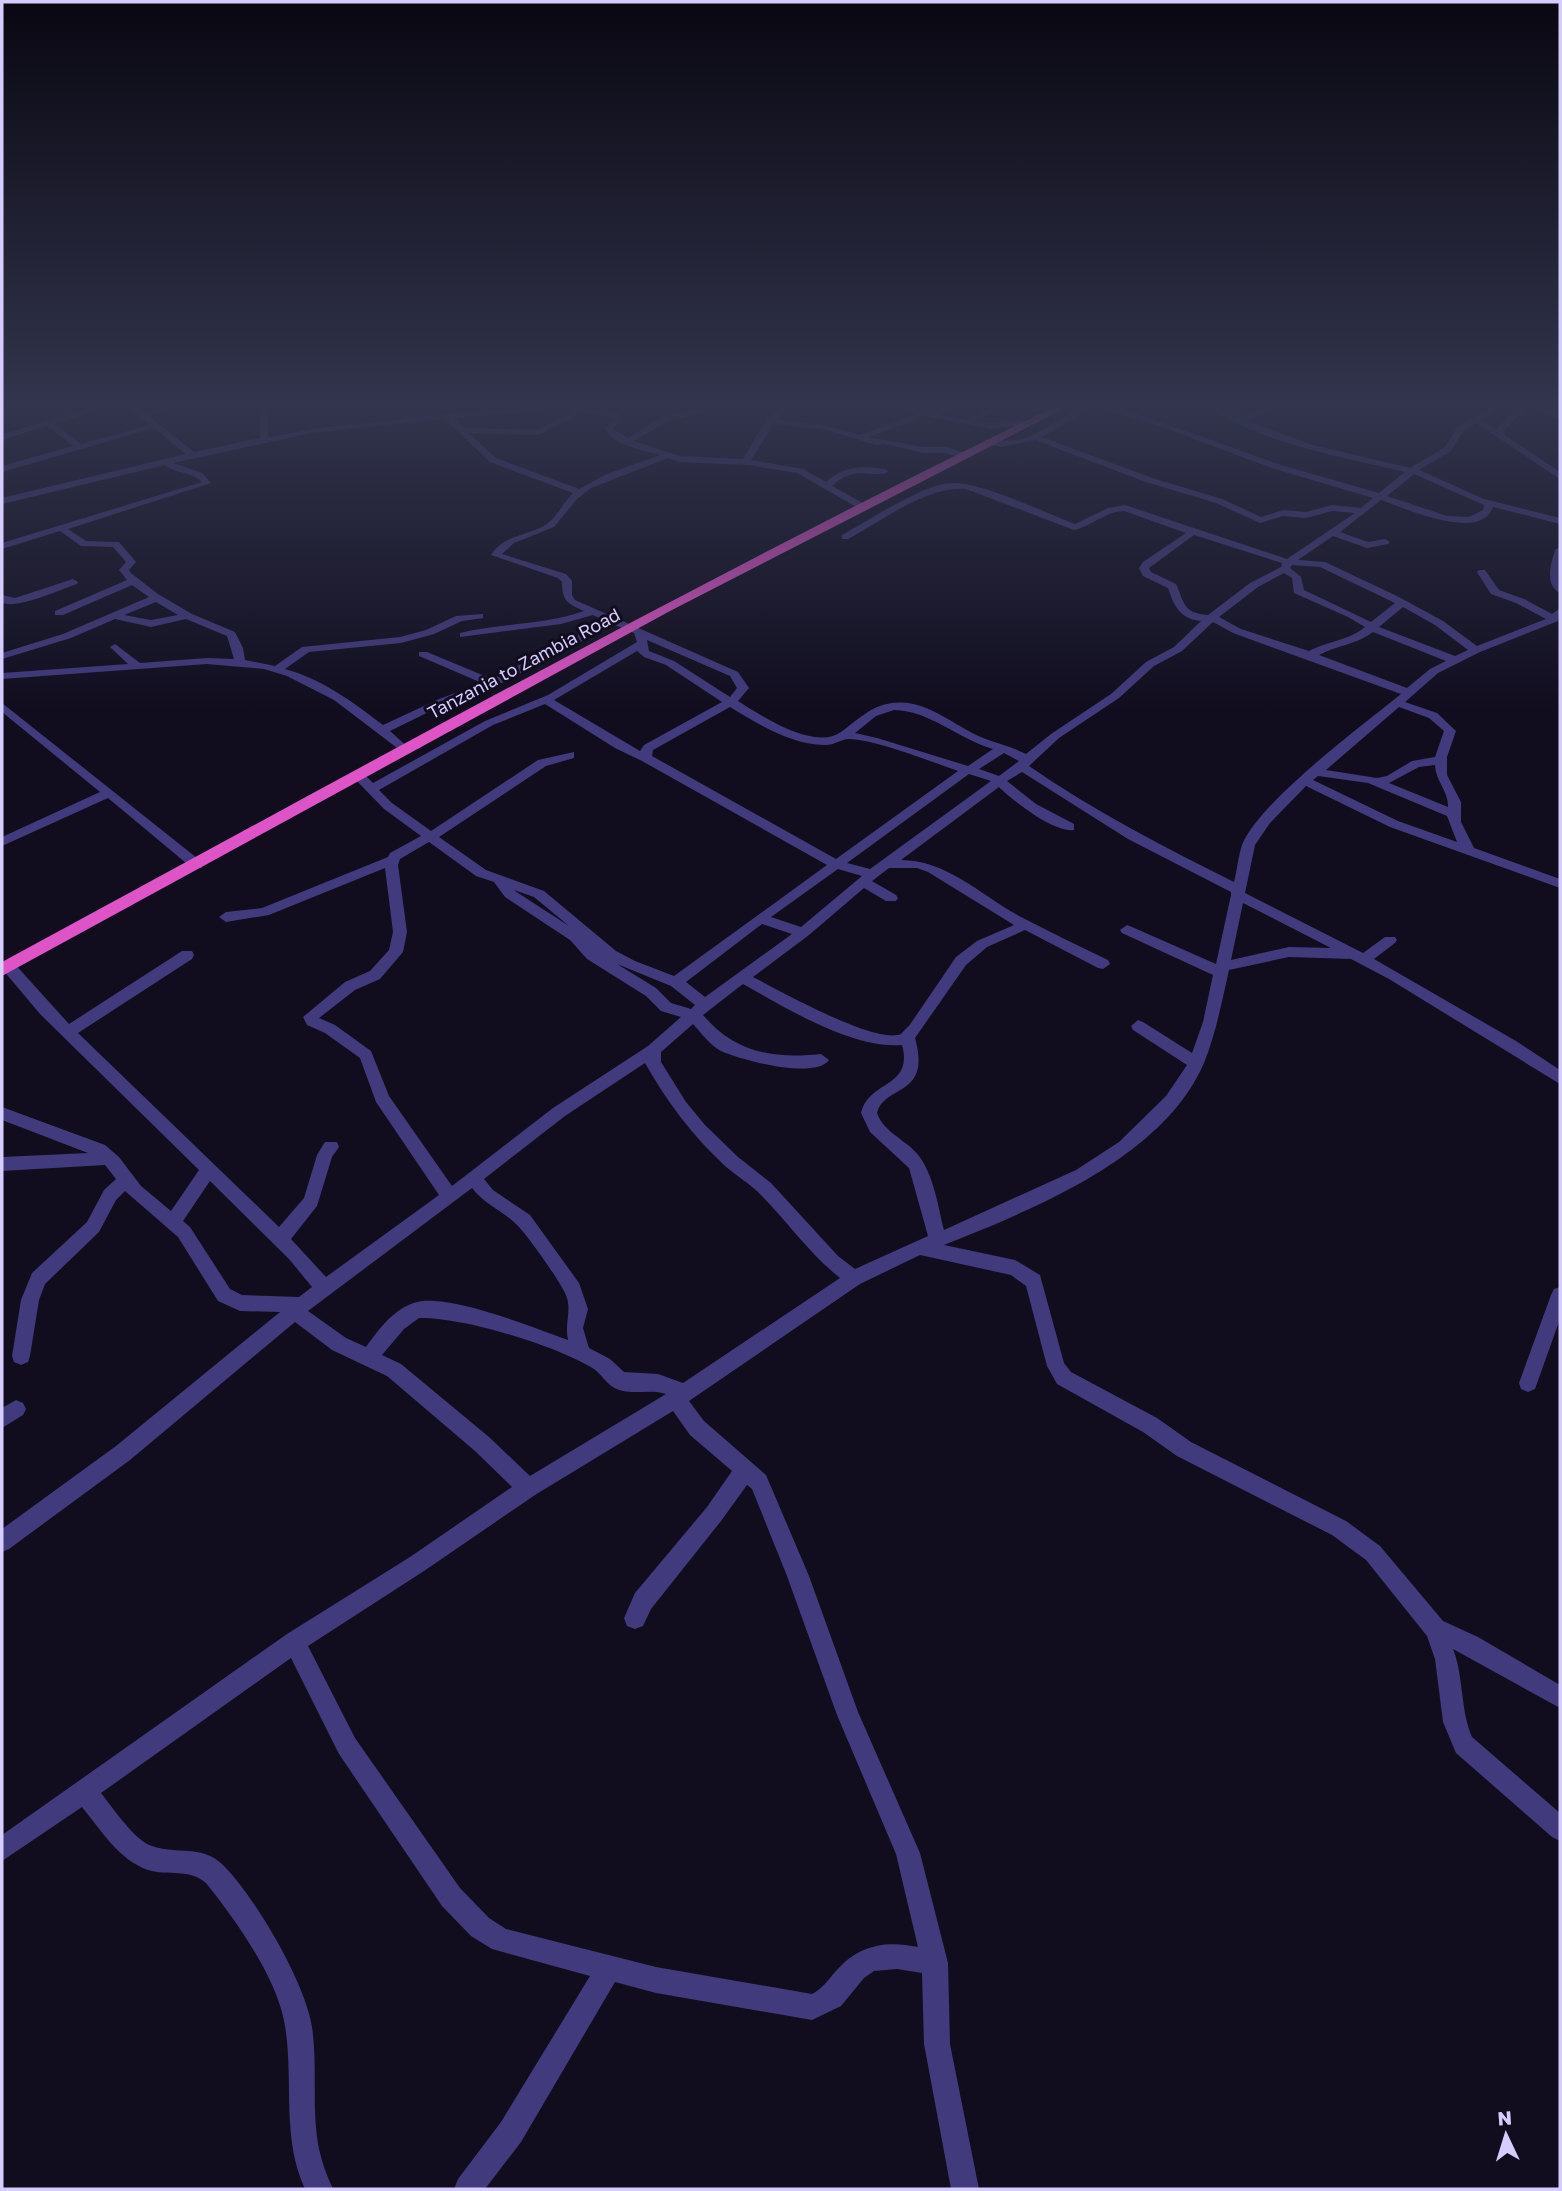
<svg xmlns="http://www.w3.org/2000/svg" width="1562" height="2191" viewBox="0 0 1562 2191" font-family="'Golos Text',sans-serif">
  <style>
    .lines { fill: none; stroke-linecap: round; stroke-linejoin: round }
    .minor { fill: #413a7c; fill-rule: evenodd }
    .trunk { fill: #de54c6; fill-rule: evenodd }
    .labels { text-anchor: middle; stroke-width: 6; stroke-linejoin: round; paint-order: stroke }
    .far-street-label { font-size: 18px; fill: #d6cdfd; stroke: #110d1f }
  </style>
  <rect width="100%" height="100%" fill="#110d1f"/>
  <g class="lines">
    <path class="minor" d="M2 403H11L2 407Z
      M109 403H122L55 424 81 444 149 425 124 403H133L145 413 179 403H193L149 416 194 452 260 438V403H268V437L312 429 447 414 566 405 620 414 622 419 613 429 628 438 662 417 699 408 707 403H716L705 412 668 421 634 441 680 456 743 459C755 441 770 403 794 403L777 419 828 426 860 435 917 414 870 403H886L929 412 950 404 977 403 938 414 967 420 989 409 992 413 975 421C997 426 1011 418 1030 422L1031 424 991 429 926 416 868 437 923 447H946L965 453 966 455 962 458 945 453H923L885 444 876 445 827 430 774 424 751 460 803 469 826 482C843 466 865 465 887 470L888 472C872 480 857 463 832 486L866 505V509H860L797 473 749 465 679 462 668 458 591 488 577 499 554 527 514 543 502 554 566 574 572 581V595L575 600 738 672 749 688 738 701C762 716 814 751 841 732 858 720 870 706 892 703 925 698 953 725 981 737 997 744 1011 746 1026 754L1051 734 1111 694 1146 662 1174 647 1201 621C1180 619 1174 606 1168 588L1143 576 1139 568 1143 562 1186 533 1124 511C1106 511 1092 526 1074 530L966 489C928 485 882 521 848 539H842V535C868 521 924 483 953 483 981 482 1046 513 1075 524L1108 508 1125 505 1287 559 1355 513 1332 511 1306 518 1283 516 1260 523 1216 503 1146 482 1035 440 1002 447 985 444V440C1000 439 1013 443 1028 437 1057 425 1074 403 1107 403L1281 465 1379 493 1405 472C1341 457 1257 443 1203 403H1214L1242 417 1275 403H1286L1249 421 1309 444 1410 468 1445 447 1458 426 1500 403H1510L1482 420 1496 429 1523 403H1532L1560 414V419L1527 408 1504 430 1505 435 1560 472V479L1476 423 1464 430 1451 451 1419 470 1484 499 1560 518V524L1493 507C1481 543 1404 508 1381 500L1340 532 1368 542 1385 539 1390 542 1388 544 1367 548 1333 536 1298 560 1325 562 1397 596 1443 621 1477 646 1546 619 1516 603 1491 594 1477 572 1479 570H1485L1499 590 1524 599 1552 614 1560 608 1558 621 1480 652 1438 673 1405 702 1437 713 1456 731 1447 757V775L1461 802V822L1474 848 1560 879V888L1390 827 1306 786 1270 823 1255 845 1245 893 1363 953 1385 937H1395L1397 940 1395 943 1374 959 1516 1041 1560 1070V1084L1389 979 1351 959 1289 957 1229 970C1222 1001 1216 1033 1204 1063 1163 1158 1034 1209 944 1245L1015 1260 1040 1275 1064 1363 1071 1372 1157 1418 1191 1442 1346 1521 1380 1546 1443 1621 1478 1637 1560 1685V1708L1453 1649C1464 1677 1460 1709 1472 1737L1560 1813V1841L1552 1837 1456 1753 1443 1722 1435 1659 1427 1636 1366 1560 1332 1535 1177 1456 1143 1432 1057 1384 1047 1366 1026 1286 1011 1275 920 1255 860 1284 689 1401 704 1421 766 1475 809 1576 858 1712 920 1853 948 1963 950 2044 979 2189H951L924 2044 922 1973 897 1969 874 1971 864 1978 841 2006 812 2020 656 1993 615 1982 521 2142 485 2189H454L458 2179 501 2122 590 1976 492 1949 471 1936 442 1906 339 1754 291 1658 101 1793C113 1808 135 1841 152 1846 177 1855 202 1844 223 1865 255 1897 305 1982 312 2027 318 2067 311 2109 319 2149 322 2163 327 2176 333 2189H305C281 2137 294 2081 285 2026 278 1979 235 1919 206 1883 189 1868 168 1876 148 1870 119 1860 101 1830 82 1807L2 1861V1835L287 1634 410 1557 512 1487 475 1451 387 1376 332 1350 295 1322 130 1460 9 1549 2 1552V1529L116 1446 280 1312 240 1311 218 1301 178 1237 125 1191 116 1200 99 1232 45 1284 39 1300 30 1356 28 1362 21 1365 14 1362 12 1356 21 1300 32 1273 87 1222 104 1190 116 1179 105 1165 2 1171V1157L88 1153 2 1120V1107L105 1145 119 1157 141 1186 171 1211 199 1170 40 1014 3 970 2 964 8 961 13 962 69 1024 182 951H192L194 955 192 959 78 1033 279 1227 304 1198 317 1155 325 1142H337L339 1147 332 1157 317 1206 291 1239 326 1277 439 1195 376 1102 360 1058 325 1033 307 1025 303 1017 345 982 370 971 389 950 393 932 385 868 269 915 226 922 219 917 226 912 262 908 388 857 390 853 421 836 384 809 354 778V772H362L373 783 485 721 548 695 637 642 634 633 615 625 544 659 507 681 447 703 390 731 411 750 405 754 334 700 287 676 264 669 207 664 2 679V673L128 664 110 647 115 644 140 663 207 658 234 659 227 636 186 619 151 627 115 619 71 638 2 659V653L63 634 149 597 132 585 63 615H55V611L127 580 119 570 126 562 113 547 81 546 60 531 2 549V543L202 482C191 471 176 474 165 465L2 504V498L186 454 154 428 2 472V466L73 446 47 426 2 440V434ZM1099 404 1105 410 1162 427 1275 469 1373 498 1361 508 1332 505 1306 512 1283 510 1261 517 1222 499 1152 478 1042 437ZM566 409 574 411 537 430 464 428 454 418ZM583 412 614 418 605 429C614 445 642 450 660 455L607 474 579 489 496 458 469 433 538 435ZM445 419 490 462 573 493C564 502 558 515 548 523 529 537 505 533 491 555L558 578 562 582C562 601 568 604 584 611 544 625 501 623 460 633V637L561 624 593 615 606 621 492 679 427 652H419V656L482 683 439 699 383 725C353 702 322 679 285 669L309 652 401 643 434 634 462 621 483 618V614L456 616 426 630 400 637 302 647 275 666 245 660 243 648 235 632 192 614 158 594 131 573 129 570 136 562 119 542 86 541 68 529 211 483 202 473 173 463 312 433ZM1414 474 1484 505 1483 510 1469 517 1447 516 1387 496ZM1194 535 1282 563 1281 567 1250 583 1208 615C1183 613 1185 604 1176 584L1151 572 1149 568ZM1292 565 1320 567 1395 603 1371 622 1304 590 1301 577 1290 568ZM1284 573 1292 578 1294 593 1348 617 1365 627C1348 641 1328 641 1309 651L1241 629 1219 617 1258 587ZM156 602 178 615 151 620 124 615ZM1403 607 1435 625 1468 650 1455 656 1379 627ZM1213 622 1233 633 1401 694C1363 725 1260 801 1242 845 1238 857 1237 871 1234 882 1164 847 1094 811 1029 766L1059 738 1119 698 1154 666 1182 651ZM1373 632 1446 661 1430 669 1407 688 1319 655C1337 645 1356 645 1373 632ZM647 640 730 676 737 688 730 697 674 661 649 651ZM637 651 644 657 666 665 722 702 644 745 640 751 554 700ZM545 704 615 748 642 761 827 865 674 976 635 961 616 951 544 891 486 870 439 837 546 766 574 758V752L538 760 431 831 392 803 379 790 493 725ZM730 707C758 724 790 744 824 745 833 746 841 739 849 739 874 739 932 762 958 771L836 859 652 756 653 750ZM1399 707 1429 718 1444 731 1435 757 1412 761 1387 776 1377 778 1326 770ZM894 710C931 711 958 739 993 749L968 766 877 738 855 733 876 716ZM1004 753 1019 761 999 776 979 769ZM1435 765C1435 780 1449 792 1448 807L1389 783 1419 767ZM1022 772 1128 839 1231 892V895L1216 964 1132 927 1127 925 1120 930 1122 933 1213 975 1203 1022 1192 1053 1143 1022 1138 1020 1131 1026 1133 1030 1187 1065 1166 1096 1119 1142 1076 1170 944 1230C938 1206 934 1176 919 1156 907 1140 884 1133 877 1113 884 1084 932 1098 915 1038L966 965 987 947 1025 930 1098 968 1103 969 1110 964 1108 960C1079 946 1050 932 1021 917 982 896 947 860 901 860L999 787C1013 801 1054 833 1074 830V824L1036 804 1007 781ZM969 774 991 781 870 869 847 863ZM1318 776 1368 783 1447 816 1457 842 1398 821 1313 780ZM429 842 476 876 494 882 505 897 570 940 587 959 646 996 661 1011 681 1017 648 1046 553 1108 452 1186 389 1096 371 1051 335 1025 319 1018 355 990 380 979 403 952 407 932 398 865 400 859ZM889 868H917L928 872 1014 925 977 941 956 957 909 1026C907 1027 902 1033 901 1034 876 1045 778 990 753 977L809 935 864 888 886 901H896L898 898 896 895 872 881ZM838 869 862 876 801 927 771 917ZM514 890 534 897 569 926 515 891ZM1243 903 1331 948 1289 947 1231 960ZM762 924 792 934 705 997 686 982ZM617 964 671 986 695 1005 691 1009 671 1003 656 988ZM743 984C786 1008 852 1049 902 1045 914 1088 868 1080 861 1113L870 1132 909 1168 928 1236 855 1269 838 1256 771 1183 738 1157 705 1125 686 1102 661 1062V1052L693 1024C701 1033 711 1046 721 1051 741 1060 814 1080 829 1060L821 1054C774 1059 735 1053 703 1015ZM645 1063C667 1102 692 1135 724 1165 736 1176 751 1184 762 1196 788 1223 810 1254 840 1278L683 1383 658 1374 624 1372 610 1359 589 1348 583 1328 588 1309 579 1283 530 1215 493 1190 484 1179 565 1116ZM210 1181 289 1259 312 1287 299 1297 242 1295 230 1289 190 1227 183 1221ZM472 1188C485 1205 504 1211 518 1226 528 1236 559 1280 565 1293 573 1309 564 1323 568 1340 535 1328 450 1294 417 1302 394 1308 379 1329 366 1347L346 1338 308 1311ZM419 1318C464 1317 557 1346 594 1369 601 1374 606 1383 613 1387 628 1397 650 1388 666 1394L530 1476 489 1437 401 1364 382 1355 404 1329ZM673 1411 690 1435 732 1471 707 1507 635 1593 624 1618 627 1626 635 1629 643 1626 651 1609 721 1521 747 1485 752 1489 787 1576 837 1715 896 1854 918 1947C886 1940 858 1945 836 1971 828 1980 823 1988 812 1994L656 1967 506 1929 489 1918 460 1888 355 1738 308 1646 424 1571 535 1495Z
      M1008 403H1043L1022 408Z
      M1560 547V593C1544 584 1551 564 1555 550Z
      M73 579 78 582 77 584C59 590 18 609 2 603V595L15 598Z
      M2 703 202 862V868H192L108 798 2 846V837L100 792 2 712Z
      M1560 1287V1319L1535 1389 1528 1392 1521 1389 1519 1383 1551 1295 1554 1289Z
      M16 1400 23 1403 26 1409 23 1415 2 1428V1408Z"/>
    <path class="trunk" d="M1062 403H1075L670 611 2 976V962C353 772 702 578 1062 403Z"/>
  </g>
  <linearGradient id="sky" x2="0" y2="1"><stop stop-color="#090711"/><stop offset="0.57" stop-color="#32354d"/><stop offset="1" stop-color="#32354d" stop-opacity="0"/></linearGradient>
  <rect width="1562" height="710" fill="url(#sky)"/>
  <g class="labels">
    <g class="far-street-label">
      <text transform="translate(524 664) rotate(-28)" y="6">Tanzania to Zambia Road</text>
    </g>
  </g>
  <rect width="1562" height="2191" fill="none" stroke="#d6cdfd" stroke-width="7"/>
  <g transform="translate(1506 2135) rotate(356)" stroke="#110d1f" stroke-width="5" paint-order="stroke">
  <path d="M0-5L12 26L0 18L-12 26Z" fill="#d6cdfd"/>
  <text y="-10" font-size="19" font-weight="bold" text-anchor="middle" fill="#d6cdfd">N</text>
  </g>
</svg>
